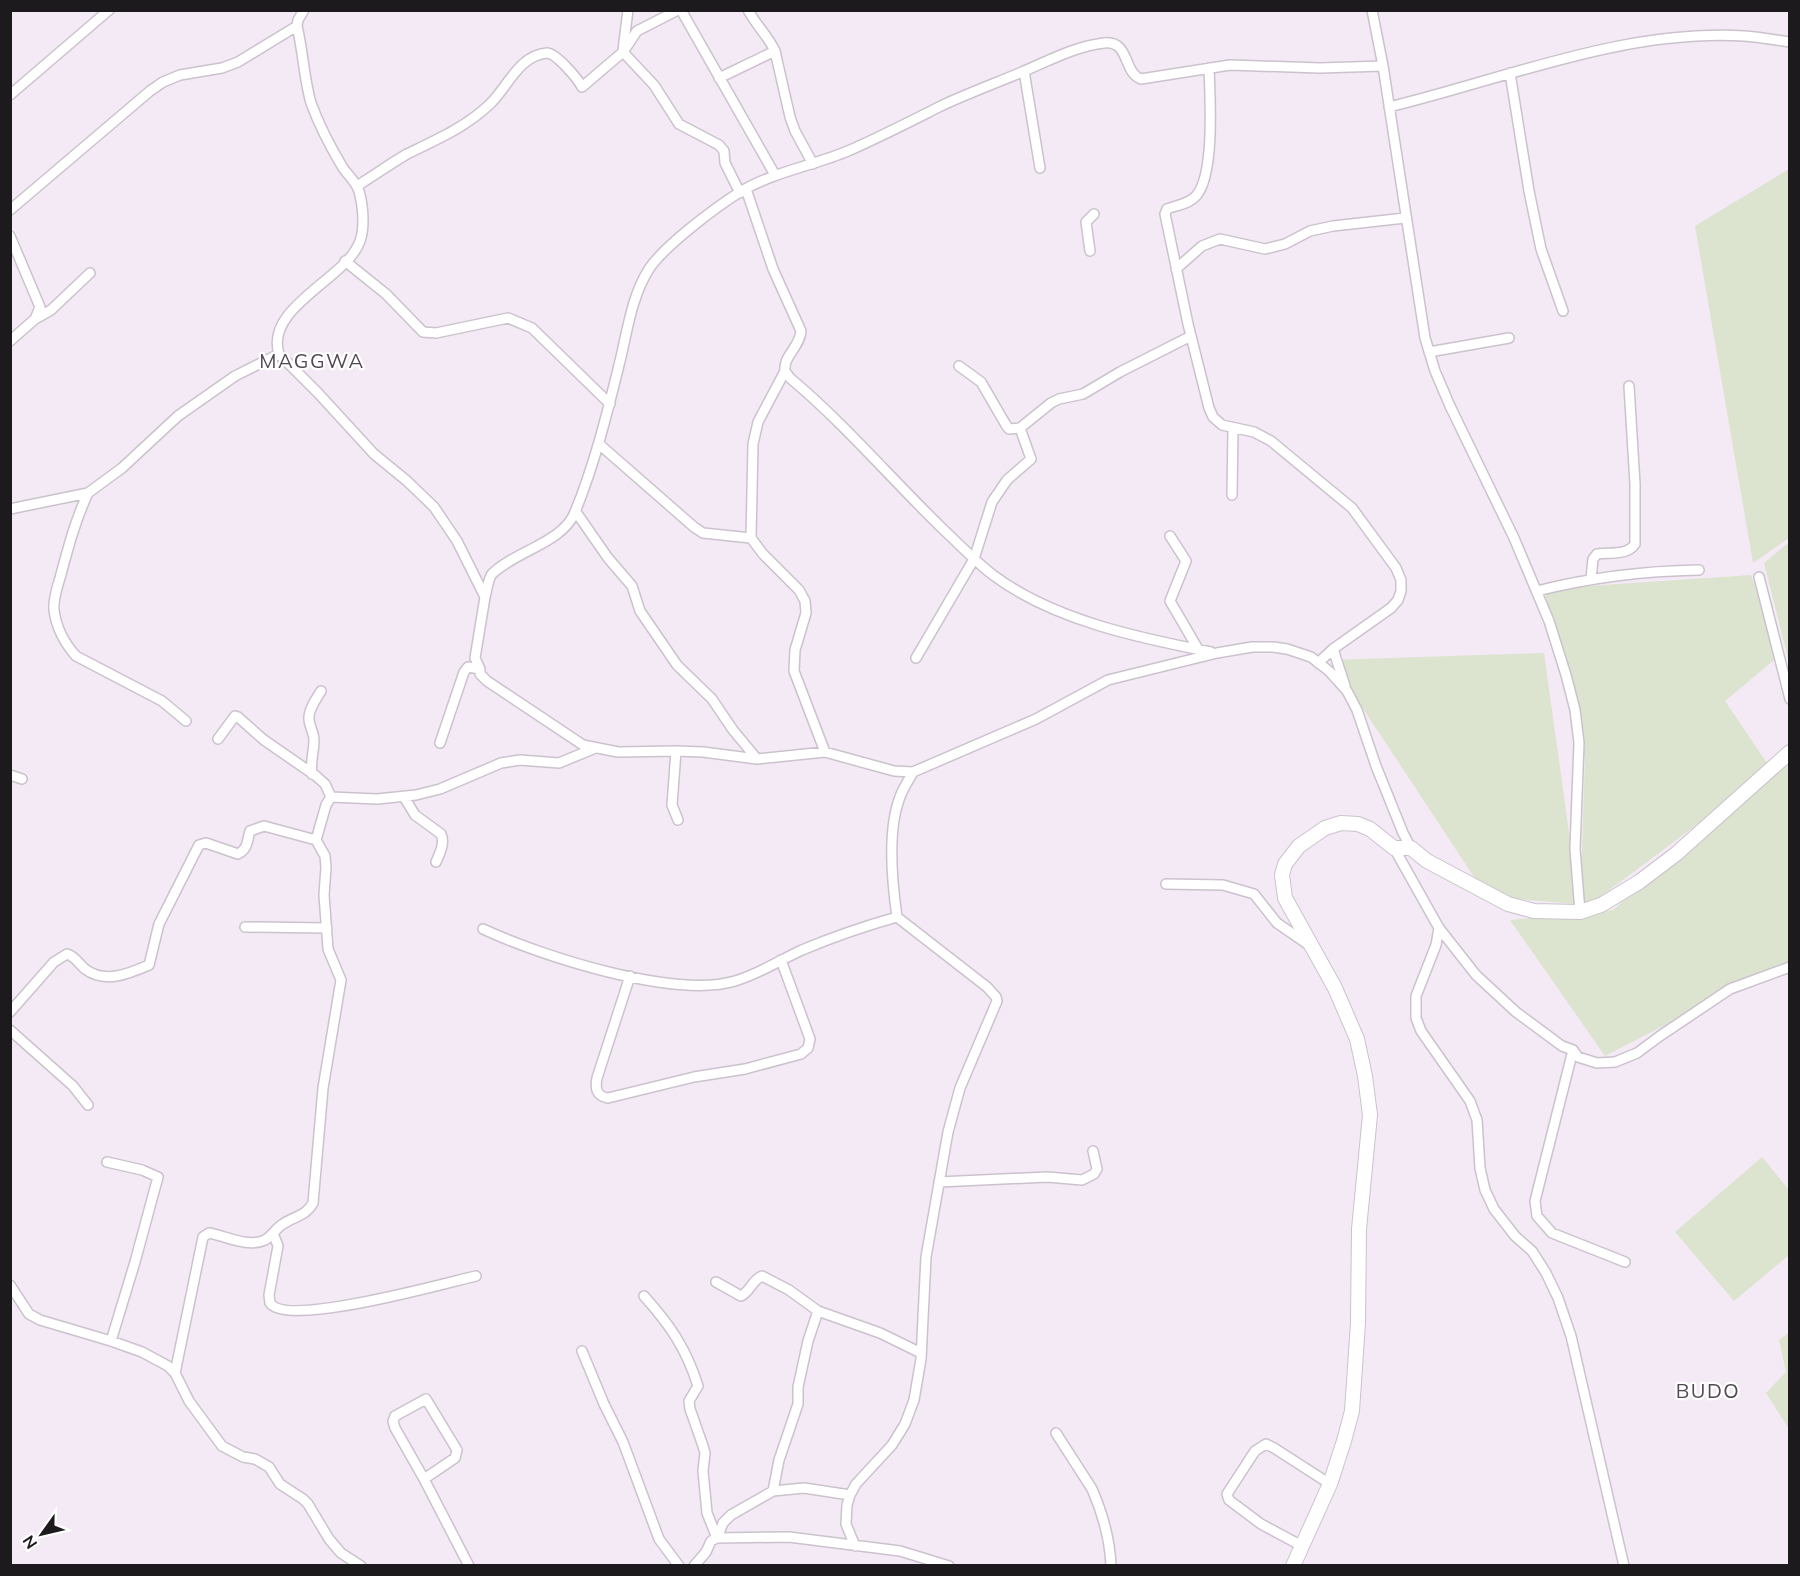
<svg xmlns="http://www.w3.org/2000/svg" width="1800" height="1576" viewBox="0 0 1800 1576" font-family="Mulish,sans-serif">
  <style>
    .green { fill: #dce3ce }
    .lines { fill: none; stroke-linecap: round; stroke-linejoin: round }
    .street-casing { stroke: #cbc2cd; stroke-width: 12 }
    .secondary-casing { stroke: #cbc2cd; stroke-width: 16 }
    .street { stroke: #fff; stroke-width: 9 }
    .secondary { stroke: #fff; stroke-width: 14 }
    .labels { text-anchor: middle; stroke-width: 4.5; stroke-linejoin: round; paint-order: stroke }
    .quarter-label { font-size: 20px; letter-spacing: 1.5px; fill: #524a53; stroke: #fff }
  </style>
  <rect width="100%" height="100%" fill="#f4eaf5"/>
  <path class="green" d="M1789 169V538L1753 563 1695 226Z
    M1789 542V662L1764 563Z
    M1751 575 1779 656 1725 701 1771 769 1580 912 1585 759 1544 589Z
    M1544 653 1579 904 1515 899 1476 880 1331 660Z
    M1789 756V961L1605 1056 1510 920 1613 910Z
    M1762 1157 1789 1190V1255L1734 1301 1675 1232Z
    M1789 1333V1429L1766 1393 1786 1372 1779 1340Z"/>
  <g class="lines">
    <defs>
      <path id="street" d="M681 10 775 175
        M748 10C756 25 768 36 775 51L790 117 795 131 813 164
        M1372 10 1383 66 1425 338 1435 371 1450 406 1514 538 1549 621 1566 675 1575 710 1579 743 1575 849 1580 912
        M623 50 628 10
        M623 52 654 85 679 124 719 145 724 151 725 163 740 193
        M1209 68C1210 97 1215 175 1196 196 1189 204 1177 205 1167 209L1165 214 1188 324 1209 408 1213 417 1222 425 1254 432 1271 441 1352 508 1396 568 1401 580V591L1398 600 1391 608 1333 649 1318 663
        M1024 71 1040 168
        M1510 73 1529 191 1541 249 1563 311
        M719 78 775 51
        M10 95 109 10
        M1389 107C1505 79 1623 29 1744 36 1759 37 1775 40 1790 42
        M357 186C373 176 390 164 407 154 436 140 466 127 490 104 507 88 519 55 547 53 556 53 578 79 582 87L623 52 637 31 678 10
        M746 189 773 269 801 331C800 347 783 356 785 371L790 378C846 425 893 481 946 532 961 546 976 562 993 575 1053 620 1139 638 1211 652
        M10 210 150 91 163 82 180 75 222 68 238 62 297 26 298 20 304 10
        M10 236 40 307 35 319 10 341
        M1090 251 1086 222 1094 214
        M345 261 386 294 423 332 436 333 508 318 532 328 610 404
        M1176 269 1202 246 1220 239 1265 249 1285 244 1310 231 1333 226 1405 218
        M35 319 51 310 90 273
        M1429 352 1509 338
        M279 354 318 393 374 454 407 481 434 507 457 541 485 597 475 658 480 669V674L487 681 583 745 618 752 676 751 672 805 678 820
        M959 366 981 382 1006 425 1009 429 1020 428 1051 403 1059 399 1083 394 1120 372 1191 336
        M785 371 758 422 753 444 751 538 763 554 799 590 805 601 806 613 795 650 794 671 825 752
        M599 444 694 527 703 533 751 538
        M88 493C75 521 68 548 60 578 57 588 53 599 54 610 56 627 65 644 76 656L162 701 186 721
        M1232 495 1233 428
        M10 509 88 493 122 468 178 416 235 376 279 354C264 307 348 278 360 241 365 227 363 205 359 191 356 182 348 175 343 168 331 148 319 125 311 103 304 79 303 51 297 26
        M576 512 608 558 632 586 640 611 677 665 712 699 733 730 757 759
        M1170 536 1186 561 1170 601 1198 649
        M1759 577 1790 699
        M1591 578 1593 559 1597 554C1609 552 1627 556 1635 544V484L1629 386
        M1537 591C1592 577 1641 571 1699 570
        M485 597C487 590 488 579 492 574 515 551 563 543 575 512 594 466 607 414 619 365 627 334 631 297 649 269 664 246 716 207 740 192 773 172 812 166 848 151 880 137 911 121 943 105 969 93 996 83 1022 72 1048 61 1076 46 1104 43 1130 40 1123 73 1141 79L1230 65 1320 68 1383 66
        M1333 649 1345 686
        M916 658 974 559 992 502 1007 480 1031 459 1020 428
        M218 739 235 716 238 717 264 740 316 776 325 784 331 797
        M440 743 464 672 468 667 480 669
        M676 751 703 752 757 759 825 752 894 771 913 772 1036 719 1108 680 1217 653 1252 647H1273L1287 649 1311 657 1329 671 1347 691 1357 710 1376 766 1403 833 1411 848
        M312 774C310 762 314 752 314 740 314 732 308 724 309 717 309 708 317 698 321 691
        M10 775 22 779
        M331 797 377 799 416 795 440 789 501 763 520 760 559 763 593 749
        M404 797 415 815 441 834C445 843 440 853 436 862
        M1394 848 1439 928 1476 975 1516 1012 1562 1046 1573 1050 1578 1057 1597 1063 1615 1062 1637 1053 1660 1036 1730 989 1790 967
        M1166 884 1223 885 1254 894 1277 923 1309 945
        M245 927 327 928
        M1439 928 1436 945 1416 996V1018L1421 1031 1470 1101 1477 1120 1480 1168 1485 1190 1494 1209 1515 1236 1532 1251 1546 1273 1558 1298 1571 1336 1624 1566
        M483 929C541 956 674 999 735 981 759 974 780 960 802 950 833 937 865 926 897 917
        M630 976 597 1078C595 1088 596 1096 608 1098L694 1077 745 1069 801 1054 808 1048 810 1039 781 960
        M10 1012 54 962 67 954C76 957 78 963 85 969 105 984 128 974 149 965L159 924 199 845 206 843 238 854C248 849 247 841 250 831L264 826 316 840
        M10 1030 73 1086 88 1105
        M1573 1050 1535 1201 1537 1216 1552 1233 1625 1262
        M107 1162 142 1170 158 1177 135 1262 111 1341
        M939 1182 1047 1177 1082 1180 1094 1174 1097 1169 1093 1151
        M273 1233 278 1246 269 1295 270 1303C287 1328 445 1283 476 1276
        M716 1282 741 1296C750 1292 752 1280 762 1276L789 1290 818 1311 880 1333 921 1353
        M10 1285 29 1314 40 1320 111 1341 142 1352 168 1366 175 1373 189 1401 222 1446 243 1457 255 1459 269 1467 280 1484 303 1499 308 1504 329 1539 341 1553 361 1566
        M644 1296C670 1325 686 1348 698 1386L689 1401 690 1409 703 1446 705 1453 703 1471 707 1513 717 1538
        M582 1351 604 1404 623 1442 659 1539 679 1566
        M175 1373 203 1237 209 1233C226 1236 248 1248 265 1240 272 1236 276 1228 283 1224 295 1216 306 1216 313 1203L323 1088 341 980 328 949 324 895 326 867 325 856 316 840 326 805 331 797
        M1056 1433 1092 1489C1102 1512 1110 1540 1111 1566
        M424 1479 455 1458 457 1450 426 1399 395 1416 393 1421 395 1428 424 1479 469 1566
        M773 1491 779 1460 798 1404V1387L808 1341 818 1311
        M717 1538 789 1537 900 1551 949 1566
        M855 1546 846 1524 847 1505 850 1495 856 1484 892 1445 905 1424 914 1400 921 1359 926 1257 948 1132 960 1088 997 1001 996 997 987 987 897 917C892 882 887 830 900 797 903 788 909 780 913 772
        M1302 1546 1261 1524 1229 1500 1227 1494 1255 1451 1266 1444 1274 1448 1330 1484
        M694 1566 706 1552 711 1541 717 1538 723 1523 731 1515 773 1491 804 1488 850 1495"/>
      <path id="secondary" d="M1293 1566 1330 1484 1344 1441 1352 1411 1358 1323 1359 1229 1370 1115 1365 1076 1357 1039 1335 988 1285 898 1282 875 1285 864 1299 846 1325 828 1341 823 1358 824 1370 829 1394 848H1411L1427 861 1508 904 1534 911 1580 912 1601 905 1639 882 1676 854 1790 752"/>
    </defs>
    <use href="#street" class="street-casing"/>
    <use href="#secondary" class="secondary-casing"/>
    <use href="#street" class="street"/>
    <use href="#secondary" class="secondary"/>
  </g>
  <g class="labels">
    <g class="quarter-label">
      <text x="312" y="368">MAGGWA</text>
      <text x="1708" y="1398">BUDO</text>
    </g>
  </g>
  <rect width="1800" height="1576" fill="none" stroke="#1d1a1d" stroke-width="24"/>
  <g transform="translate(42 1534) rotate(236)" stroke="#ffffff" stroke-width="4.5" paint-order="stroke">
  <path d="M0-4.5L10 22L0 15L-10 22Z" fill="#1d1a1d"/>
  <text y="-9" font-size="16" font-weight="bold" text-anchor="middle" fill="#1d1a1d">N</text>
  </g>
</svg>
